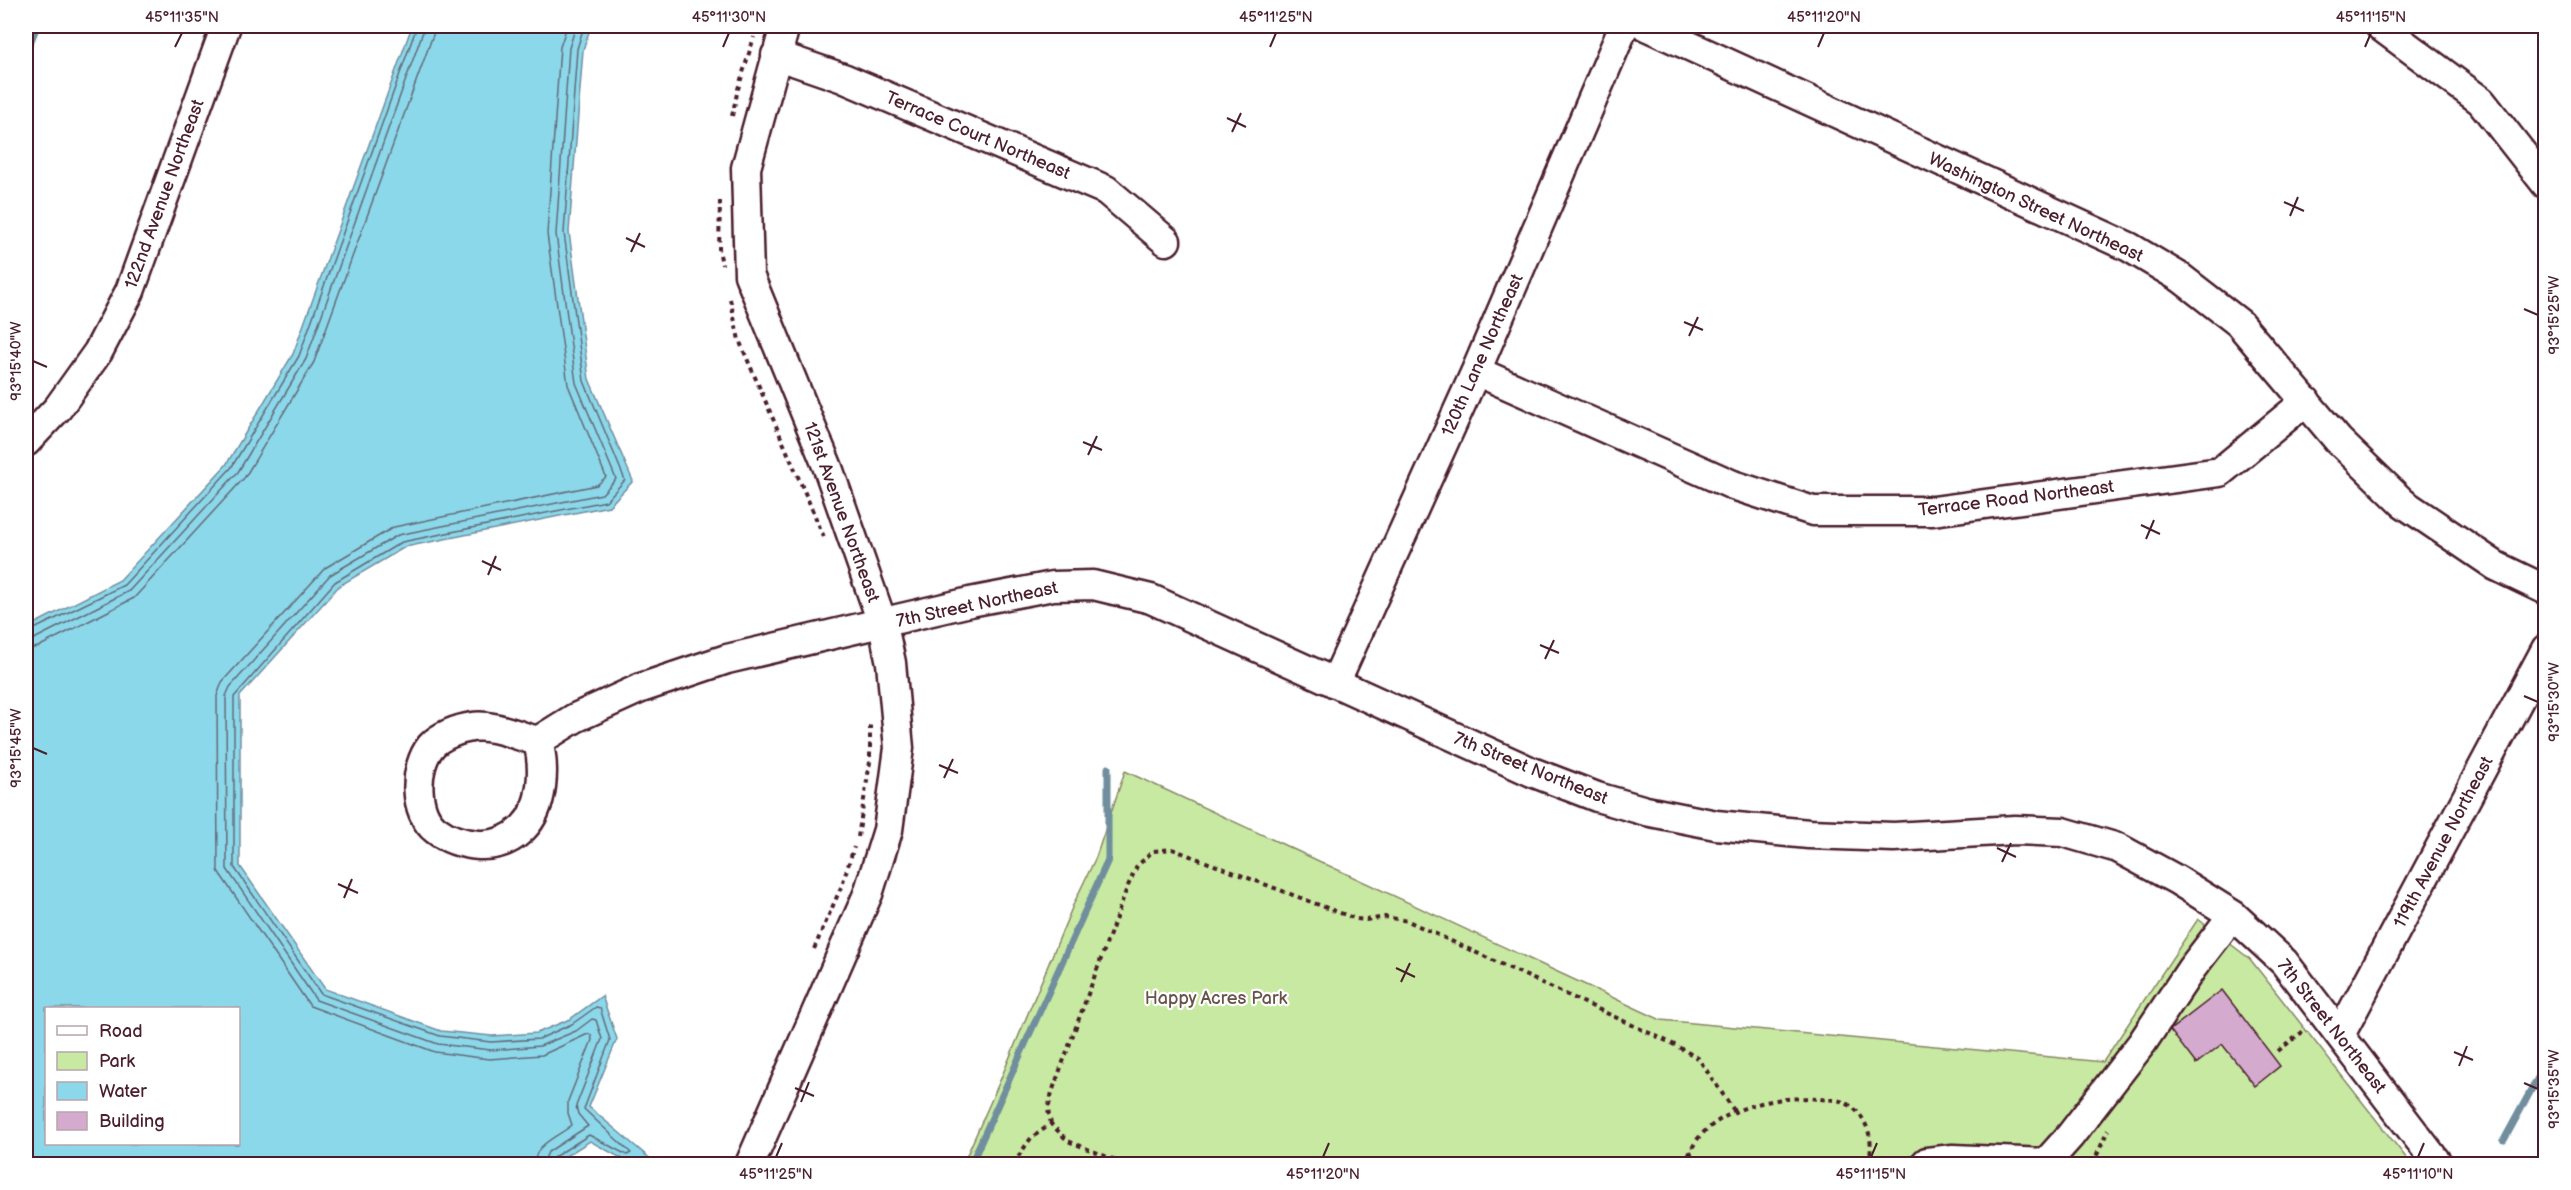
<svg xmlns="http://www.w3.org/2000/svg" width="2571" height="1190" viewBox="0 0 2571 1190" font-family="'Balsamiq Sans',sans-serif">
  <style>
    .green { fill: #c7e9a2; stroke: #888466; stroke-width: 1.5 }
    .water { fill: #8bd8ea; stroke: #718e9e; stroke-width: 1.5; fill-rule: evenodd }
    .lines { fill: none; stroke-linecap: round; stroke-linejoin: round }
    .shore { stroke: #646977; stroke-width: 1.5 }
    .stream { stroke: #718e9e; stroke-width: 7 }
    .building { fill: #d5aacf; stroke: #4a1f2b; stroke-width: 1.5 }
    .minor-casing { stroke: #4a1f2b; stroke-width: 33 }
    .path { stroke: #4a1f2b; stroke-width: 4; stroke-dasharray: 4.5 4.5; stroke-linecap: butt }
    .minor { stroke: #fff; stroke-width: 28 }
    .ticks { fill: none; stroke: #4a1f2b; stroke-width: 2 }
    .labels { text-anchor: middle; stroke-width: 4.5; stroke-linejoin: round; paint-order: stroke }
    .street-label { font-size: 18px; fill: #4a1f2b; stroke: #fff }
    .park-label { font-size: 18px; fill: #695249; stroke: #fff }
    .neatline { fill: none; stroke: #4a1f2b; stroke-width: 2 }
    .ticks-label { font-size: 15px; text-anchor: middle; fill: #4a1f2b }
  </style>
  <rect width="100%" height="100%" fill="#fff"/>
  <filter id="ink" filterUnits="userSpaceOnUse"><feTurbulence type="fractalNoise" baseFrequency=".0167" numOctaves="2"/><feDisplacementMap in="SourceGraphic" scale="12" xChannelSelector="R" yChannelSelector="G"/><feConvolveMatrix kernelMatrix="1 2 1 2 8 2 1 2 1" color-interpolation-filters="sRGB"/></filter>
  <g filter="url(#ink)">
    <path class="green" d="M1125 771 1661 1020 2103 1062 2198 919 2250 959 2411 1164H963L999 1083 1074 903 1096 857Z"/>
    <path class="water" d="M412 26H591L583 50 569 232 589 379 633 481 609 506 405 547 339 586 240 696V866L325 989 441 1031 492 1036 537 1033 570 1019 602 996 617 1039 589 1107 653 1161V1164H632L590 1141 553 1164H26V628L120 580 226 465 293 354ZM46 1008H238V1144H46Z"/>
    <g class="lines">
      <path class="shore" d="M26 633 124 585 231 468 299 356 417 26
        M26 641 34 639 129 591 238 472 306 359 425 26
        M26 650 38 647 134 598 245 477 314 362 433 35 434 26
        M534 1164C535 1143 558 1137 572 1125L568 1113V1101L592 1040 591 1035 588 1034 542 1055 489 1059 435 1052 310 1006 218 871 217 696 222 682 325 568 394 527 597 485 606 477 568 385 547 234 560 47 567 26
        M543 1164 548 1152 588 1126 578 1114 576 1106 602 1039 596 1020 592 1019 576 1031 540 1046 491 1050 438 1044 316 1000 227 869 226 696 230 687 330 575 398 535 602 494 616 479 576 383 556 234 569 48 576 26
        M551 1164 554 1157 589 1135 627 1155 631 1153 584 1109 610 1040 600 1008 596 1007 572 1024 539 1039 491 1042 440 1036 321 994 234 867V697L335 582 402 542 606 501 625 480 584 381 564 233 577 49 584 26"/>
      <path class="stream" d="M26 53 37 26
        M2504 1140 2546 1063
        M971 1164 1108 860V768"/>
    </g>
    <path class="building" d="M2222 990 2280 1066 2255 1086 2222 1044 2196 1064 2170 1030Z"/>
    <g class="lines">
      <defs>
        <path id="minor" d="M1646 26 2129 247 2181 278 2239 323 2338 440 2403 503 2496 566 2546 590
          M2380 26 2481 101 2546 184
          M776 55 843 78 1106 190 1166 241
          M1476 371 1733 485 1813 511H1933L2220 472 2306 401
          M26 442 58 408 98 352 130 291 226 26
          M1335 683 1476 371 1624 26
          M538 741C545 767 544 807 523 828 511 840 497 846 479 845 463 844 449 840 436 830 414 813 413 768 431 746 440 736 458 729 472 727 494 724 517 736 538 741L575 718 641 688 727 659 970 602 1053 586 1093 585 1151 599 1532 772 1597 797 1646 811 1716 825 1809 834 1894 837 2015 830 2063 832 2118 848 2177 880 2233 915 2284 962 2438 1164
          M2340 1035 2546 649
          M750 1164 868 894 888 830 899 748 891 663 883 625 828 468 749 275 746 168 785 26
          M1925 1164 1927 1162 1953 1159 2045 1163
          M2045 1164 2070 1136 2142 1043 2192 968 2233 915"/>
      </defs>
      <use href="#minor" class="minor-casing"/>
      <path class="path" d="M732 116 738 89 754 37
        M720 201 719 249 722 265
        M730 299 739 340 824 537
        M858 837 870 762V722
        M814 949 842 885 854 847
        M2278 1051 2305 1030
        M1051 1124 1048 1110 1052 1092 1127 888 1137 866 1153 851 1172 849 1356 919 1366 920 1385 917 1408 921 1671 1043 1698 1058 1735 1112
        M1690 1151 1695 1164
        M1013 1164 1031 1138 1051 1124 1068 1141 1125 1164
        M1685 1164C1689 1155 1693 1144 1700 1136 1729 1105 1780 1095 1820 1099 1827 1100 1837 1099 1843 1102 1866 1110 1877 1144 1867 1164
        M2093 1164 2108 1130"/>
      <use href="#minor" class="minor"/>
    </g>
  </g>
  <path class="ticks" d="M175 47 182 33M723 47 729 33M1270 47 1276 33M1818 47 1824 33M2365 47 2371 33M1227 118 1246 127M1232 132 1241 113M2284 202 2304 211M2290 216 2298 197M626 238 645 247M631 252 640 233M2524 309 2538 315M1684 322 1703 330M1689 336 1698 317M33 361 47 367M1083 442 1102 450M1088 455 1097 436M2141 525 2160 534M2146 539 2154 520M482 561 501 570M488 575 496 556M1540 645 1559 653M1545 659 1554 640M2524 696 2538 702M33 748 47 754M939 765 958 773M944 778 953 759M1997 848 2016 857M2002 862 2011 843M338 884 358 893M344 898 352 879M1396 968 1415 977M1401 982 1410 963M2454 1052 2473 1060M2459 1066 2467 1046M2524 1083 2538 1089M795 1088 814 1096M801 1102 809 1082M776 1157 782 1143M1323 1157 1329 1143M1871 1157 1877 1143M2418 1157 2424 1143"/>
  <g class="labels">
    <g class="street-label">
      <text transform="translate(978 135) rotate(23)" y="6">Terrace Court Northeast</text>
      <text transform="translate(164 194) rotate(-70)" y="6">122nd Avenue Northeast</text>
      <text transform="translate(2036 207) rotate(25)" y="6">Washington Street Northeast</text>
      <text transform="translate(1482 355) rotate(-66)" y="6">120th Lane Northeast</text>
      <text transform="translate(2016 498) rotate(-7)" y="6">Terrace Road Northeast</text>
      <text transform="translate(842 512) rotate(70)" y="6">121st Avenue Northeast</text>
      <text transform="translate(977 604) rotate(-12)" y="6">7th Street Northeast</text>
      <text transform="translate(1531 768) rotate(22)" y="6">7th Street Northeast</text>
      <text transform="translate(2443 842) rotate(-62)" y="6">119th Avenue Northeast</text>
      <text transform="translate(2332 1026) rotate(52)" y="6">7th Street Northeast</text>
    </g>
    <g class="park-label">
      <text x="1216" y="1004">Happy Acres Park</text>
    </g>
  </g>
  <rect width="2571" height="1190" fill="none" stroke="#fff" stroke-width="66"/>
  <rect x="45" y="1007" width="195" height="138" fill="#ffffff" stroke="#b7a5aa" stroke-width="1.5"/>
  <rect x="57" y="1026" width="30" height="9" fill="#ffffff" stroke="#b7a5aa" stroke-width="1.5"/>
  <text x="99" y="1037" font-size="18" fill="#4a1f2b">Road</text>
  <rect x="57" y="1052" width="30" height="18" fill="#c7e9a2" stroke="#b7a5aa" stroke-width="1.5"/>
  <text x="99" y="1067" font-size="18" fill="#4a1f2b">Park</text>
  <rect x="57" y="1082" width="30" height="18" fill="#8bd8ea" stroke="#b7a5aa" stroke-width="1.5"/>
  <text x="99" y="1097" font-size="18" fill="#4a1f2b">Water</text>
  <rect x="57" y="1112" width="30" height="18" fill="#d5aacf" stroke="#b7a5aa" stroke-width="1.5"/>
  <text x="99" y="1127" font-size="18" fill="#4a1f2b">Building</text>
  <rect x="33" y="33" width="2505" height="1124" class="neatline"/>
  <g class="ticks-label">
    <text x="182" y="22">45°11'35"N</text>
    <text x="729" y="22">45°11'30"N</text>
    <text x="1276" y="22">45°11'25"N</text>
    <text x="1824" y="22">45°11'20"N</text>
    <text x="2371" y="22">45°11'15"N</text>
    <text transform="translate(2554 315) rotate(-90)" y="5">93°15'25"W</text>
    <text transform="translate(16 361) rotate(-90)" y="5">93°15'40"W</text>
    <text transform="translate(2554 702) rotate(-90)" y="5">93°15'30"W</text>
    <text transform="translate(16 748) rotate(-90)" y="5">93°15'45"W</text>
    <text transform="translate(2554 1089) rotate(-90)" y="5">93°15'35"W</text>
    <text x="776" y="1179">45°11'25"N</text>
    <text x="1323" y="1179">45°11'20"N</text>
    <text x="1871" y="1179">45°11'15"N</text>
    <text x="2418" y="1179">45°11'10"N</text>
  </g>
</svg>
